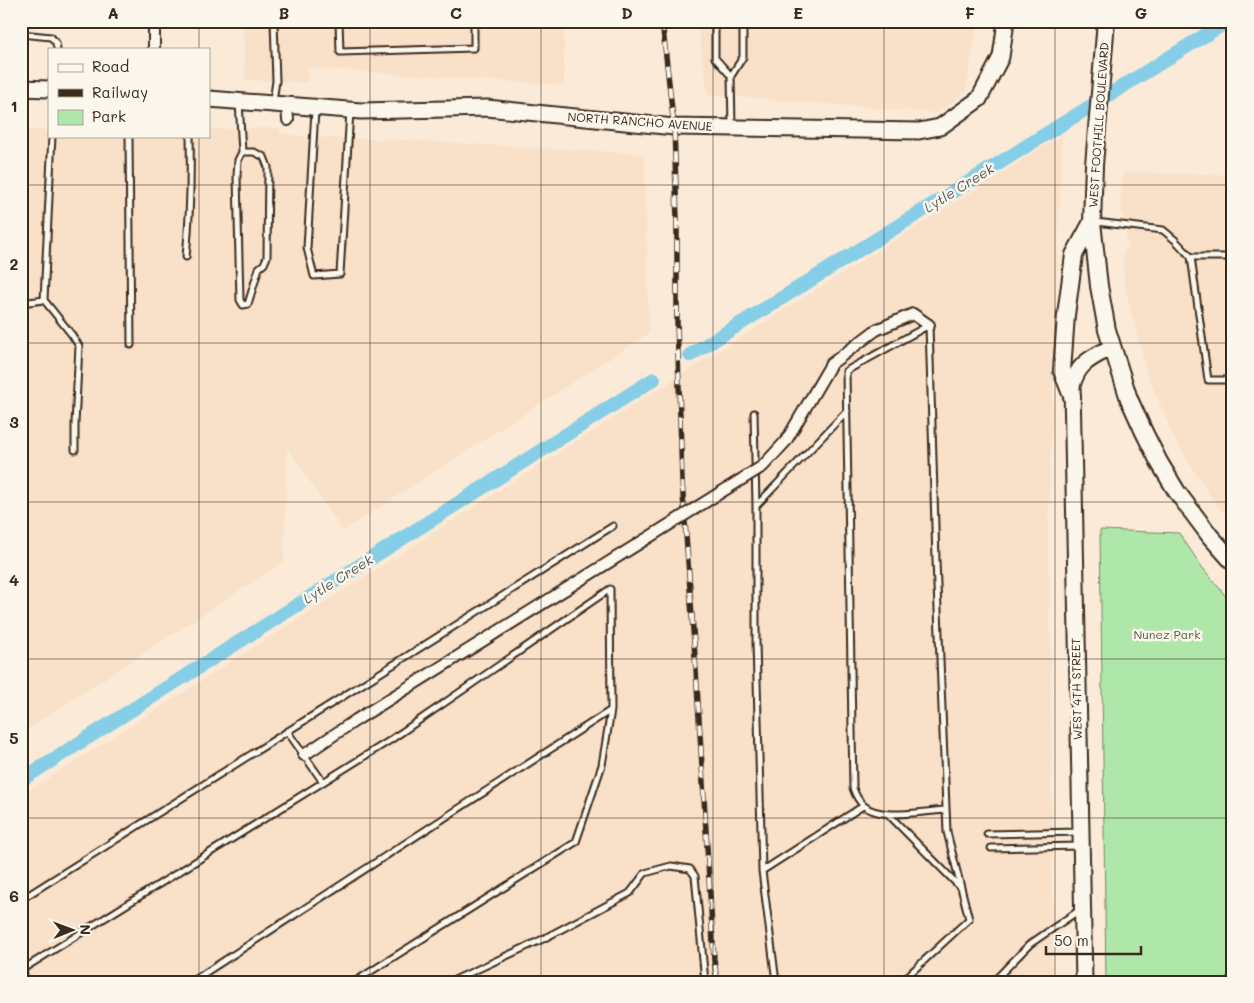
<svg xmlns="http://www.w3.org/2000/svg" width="1254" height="1003" viewBox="0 0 1254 1003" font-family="Mali,sans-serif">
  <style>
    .built { fill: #f9e0c8 }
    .green { fill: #afe6a9; stroke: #758864 }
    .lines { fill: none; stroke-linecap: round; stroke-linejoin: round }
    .stream { stroke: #688c97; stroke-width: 4 }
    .canal { stroke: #86cee7; stroke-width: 14 }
    .lane-casing { stroke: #3b2a1e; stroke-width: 9 }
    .street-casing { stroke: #3b2a1e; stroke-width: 14 }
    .secondary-casing { stroke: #3b2a1e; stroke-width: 19 }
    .primary-casing { stroke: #3b2a1e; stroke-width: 20 }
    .lane { stroke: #fbf7ec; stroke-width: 5 }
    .street { stroke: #fbf7ec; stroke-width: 10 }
    .secondary { stroke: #fbf7ec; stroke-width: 15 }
    .primary { stroke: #fbf7ec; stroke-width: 16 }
    .rail-casing { stroke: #3b2a1e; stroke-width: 5.5 }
    .rail { stroke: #fbf7ec; stroke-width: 4; stroke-dasharray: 11; stroke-linecap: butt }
    .street-bridge-casing { stroke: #3b2a1e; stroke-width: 14; stroke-linecap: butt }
    .street-bridge { stroke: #fbf7ec; stroke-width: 10 }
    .grid { fill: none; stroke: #3b2a1e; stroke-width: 1; stroke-opacity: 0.55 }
    .labels { text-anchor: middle; stroke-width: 5; stroke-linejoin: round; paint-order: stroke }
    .street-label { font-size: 12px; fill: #3b2a1e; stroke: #fbf7ec }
    .park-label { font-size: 12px; fill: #585941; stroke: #fbf7ec }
    .water-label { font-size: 14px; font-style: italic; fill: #525b5a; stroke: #fbf7ec }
    .neatline { fill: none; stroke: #3b2a1e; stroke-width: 2 }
    .grid-label { font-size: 16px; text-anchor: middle; font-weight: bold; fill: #3b2a1e }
  </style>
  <rect width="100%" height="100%" fill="#faead7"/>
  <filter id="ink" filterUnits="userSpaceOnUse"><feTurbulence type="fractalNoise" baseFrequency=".02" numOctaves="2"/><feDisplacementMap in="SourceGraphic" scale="10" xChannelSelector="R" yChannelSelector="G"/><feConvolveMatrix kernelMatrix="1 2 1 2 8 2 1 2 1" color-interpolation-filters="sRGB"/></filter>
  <g filter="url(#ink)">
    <path class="built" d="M243 21H564V85L308 68 307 82 245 80Z
      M697 21H978L966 91 937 113 708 94Z
      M279 128 281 134 306 137 401 140 644 154 649 333 343 531 287 447 284 561 21 733V130H49V136H209V129Z
      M1062 135 1048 537 1051 682 1053 982H21V796L653 393Z
      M1123 172 1233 175V524L1211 497 1176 442 1147 373 1124 283 1123 252 1128 247 1121 202Z"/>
    <path class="green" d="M1100 530 1179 533 1202 567 1233 605V982H1106Z"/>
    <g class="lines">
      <path class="stream" d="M1225 982 1233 970"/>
      <path class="canal" d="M690 355 1228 21
        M21 780 654 379"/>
      <defs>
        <path id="lane" d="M339 21 340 52 474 48V21
          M715 21V58L731 76
          M21 34 51 37 56 43 57 49
          M273 101 276 81 274 21
          M239 102 242 152 238 160 237 176 240 300 243 305 248 304 259 268 264 264 267 257 268 167 264 157 254 152H242
          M315 110 307 248 314 276 340 274 350 111
          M732 127 731 76 743 57V21
          M52 136 44 300 72 335 79 346 75 424V450
          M129 136 131 345
          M1096 222 1163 230 1175 240 1191 257
          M186 257C190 216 191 177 190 136
          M1233 257H1191L1208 380H1233
          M21 303 44 300
          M754 413 756 506V642L762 871 776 982
          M756 506 847 411
          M287 731 323 782
          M888 814 960 887
          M987 834 1080 832
          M991 848 1080 846
          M762 871 863 806
          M21 885 24 982
          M22 899 613 526
          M23 969 389 741 610 589 611 710 191 982
          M354 982 576 842 602 765 611 710
          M450 982 543 939 630 893 645 873 671 866 690 869 695 876 705 982
          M901 982 969 919 947 832 936 560 929 325 846 371 853 788C855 794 858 800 863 805 880 821 924 811 946 810
          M993 982 1030 944 1081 909"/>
        <path id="street" d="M154 21V49
          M287 105 288 120
          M831 364 876 330 913 314 929 325
          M304 755 356 720"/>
        <path id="secondary" d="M21 88 49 89
          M209 99 361 111 487 108 674 127 919 131 940 127 979 99 1001 57 1006 21
          M1084 982 1072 386C1078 362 1092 358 1112 347"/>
        <path id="primary" d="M1106 21 1094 165 1092 222 1099 286 1107 330 1129 399 1144 432 1159 462 1177 492 1210 536 1233 562
          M1072 396 1062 371 1066 315 1074 255 1092 222"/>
      </defs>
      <use href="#lane" class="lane-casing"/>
      <use href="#street" class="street-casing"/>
      <use href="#secondary" class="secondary-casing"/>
      <use href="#primary" class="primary-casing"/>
      <use href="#lane" class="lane"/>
      <use href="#street" class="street"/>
      <use href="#secondary" class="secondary"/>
      <use href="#primary" class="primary"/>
      <defs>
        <path id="rail" d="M662 21 674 127 677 219V322L682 481 696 670 714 959 717 982"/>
      </defs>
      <use href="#rail" class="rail-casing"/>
      <use href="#rail" class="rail"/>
      <defs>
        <path id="street-bridge" d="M356 720 763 466 786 441 831 364"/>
      </defs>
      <use href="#street-bridge" class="street-bridge-casing"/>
      <use href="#street-bridge" class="street-bridge"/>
    </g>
  </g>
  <path class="grid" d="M199 21V49M370 21V982M541 21V982M713 21V982M884 21V982M1055 21V982M199 136V982M21 185H1233M21 343H1233M21 502H1233M21 659H1233M21 818H1233"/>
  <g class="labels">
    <g class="street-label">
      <text transform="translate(640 122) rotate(4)" y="4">NORTH RANCHO AVENUE</text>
      <text transform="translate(1099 125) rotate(-86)" y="4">WEST FOOTHILL BOULEVARD</text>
      <text transform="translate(1077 689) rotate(-91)" y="4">WEST 4TH STREET</text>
    </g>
    <g class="park-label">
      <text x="1167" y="639">Nunez Park</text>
    </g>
    <g class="water-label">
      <text transform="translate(959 188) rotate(-32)" y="5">Lytle Creek</text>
      <text transform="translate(338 579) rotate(-32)" y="5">Lytle Creek</text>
    </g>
  </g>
  <rect width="1254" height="1003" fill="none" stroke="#fbf7ec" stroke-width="55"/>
  <rect x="48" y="48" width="162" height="90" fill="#fbf7ec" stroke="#aea59a"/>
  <rect x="58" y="64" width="25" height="8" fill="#fbf7ec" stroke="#aea59a"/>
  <text x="92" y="72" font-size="15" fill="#3b2a1e">Road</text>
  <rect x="58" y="89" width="25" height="8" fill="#3b2a1e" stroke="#aea59a"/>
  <text x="92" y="98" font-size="15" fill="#3b2a1e">Railway</text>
  <rect x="58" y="110" width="25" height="15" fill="#afe6a9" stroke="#aea59a"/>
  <text x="92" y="122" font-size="15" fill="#3b2a1e">Park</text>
  <g transform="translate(72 930) rotate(89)" stroke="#fbf7ec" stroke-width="4" paint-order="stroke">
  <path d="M0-4L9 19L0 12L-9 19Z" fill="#3b2a1e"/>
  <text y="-8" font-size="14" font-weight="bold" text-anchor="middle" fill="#3b2a1e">N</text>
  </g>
  <path d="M1046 946v8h95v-8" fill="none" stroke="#3b2a1e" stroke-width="2.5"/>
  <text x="1054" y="946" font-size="15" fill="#3b2a1e" stroke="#fbf7ec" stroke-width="4" paint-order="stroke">50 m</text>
  <rect x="28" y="28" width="1198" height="948" class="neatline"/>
  <g class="grid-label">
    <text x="113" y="19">A</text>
    <text x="284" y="19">B</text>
    <text x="456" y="19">C</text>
    <text x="627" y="19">D</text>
    <text x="798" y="19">E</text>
    <text x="970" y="19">F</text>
    <text x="1141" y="19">G</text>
    <text x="14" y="112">1</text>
    <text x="14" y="270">2</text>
    <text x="14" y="428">3</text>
    <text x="14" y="586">4</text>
    <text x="14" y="744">5</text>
    <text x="14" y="902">6</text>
  </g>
</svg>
